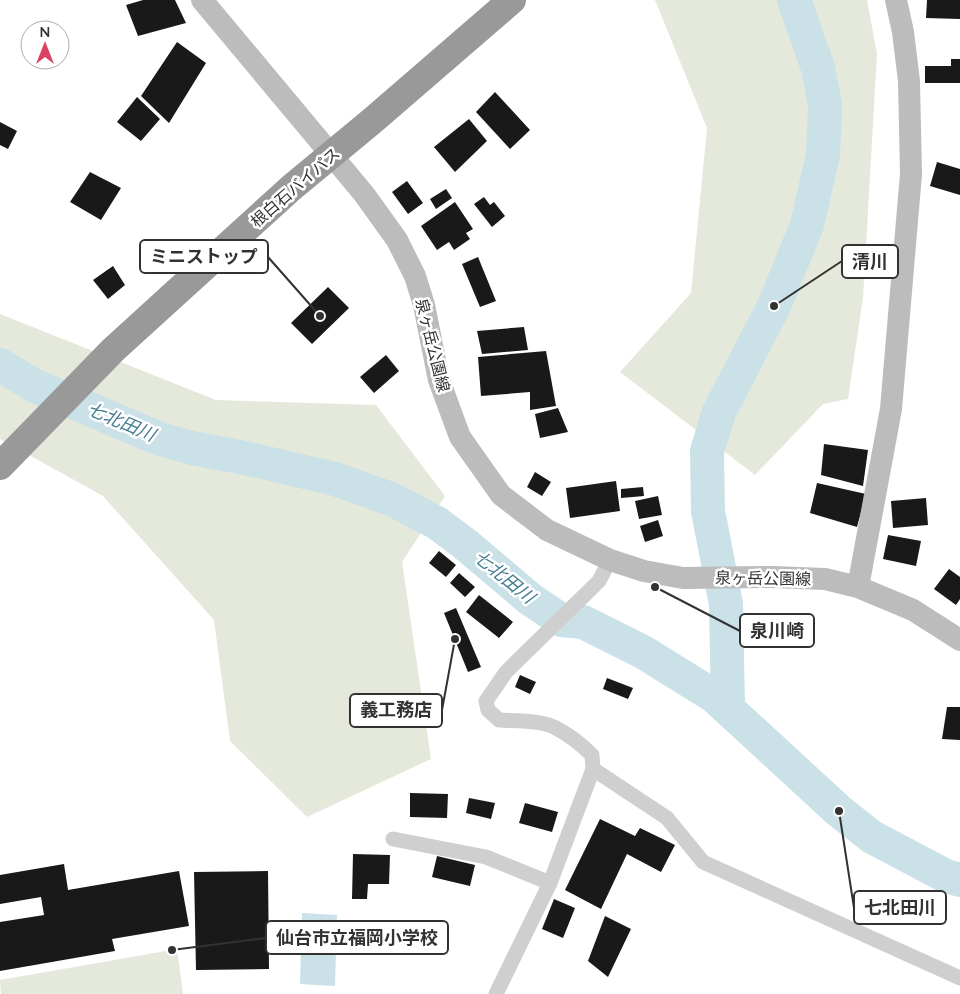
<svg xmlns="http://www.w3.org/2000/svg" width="960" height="994" viewBox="0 0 960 994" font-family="Lato,'Noto Sans JP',sans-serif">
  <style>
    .green { fill: #e4e9dc }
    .water { fill: #cae1e8 }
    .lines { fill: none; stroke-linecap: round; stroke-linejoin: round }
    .river { stroke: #cae1e8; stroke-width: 34 }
    .building { fill: #191919 }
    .street { stroke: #cfcfcf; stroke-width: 15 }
    .secondary { stroke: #bcbcbc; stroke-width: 22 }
    .highway { stroke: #999; stroke-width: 28 }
    .labels { text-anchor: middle; stroke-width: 5; stroke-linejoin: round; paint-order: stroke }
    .street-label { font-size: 16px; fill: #323232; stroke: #fff }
    .water-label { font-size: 18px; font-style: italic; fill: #447d91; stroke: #fff }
    .leader { fill: none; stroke: #323232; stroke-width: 2 }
    .callout-dot { fill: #323232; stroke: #fff; stroke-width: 2 }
    .callout { fill: #fff; stroke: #323232; stroke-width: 2 }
    .callout-label { font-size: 18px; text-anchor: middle; font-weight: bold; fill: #323232 }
  </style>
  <rect width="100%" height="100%" fill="#fff"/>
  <path class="green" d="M655 0H867L877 54 863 298 848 399 823 404 755 475 620 372 691 293 707 128Z
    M0 314 216 400 376 405 445 496 402 562 431 759 307 817 230 741 214 620 103 496 0 439Z
    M177 949 183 994H1L0 980Z"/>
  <path class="water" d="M302 913 337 915 335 986 300 984Z"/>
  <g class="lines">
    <path class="river" d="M0 365 35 386 160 439 192 448 245 458 335 479 391 499 437 523 465 544 530 599 561 620 583 622 643 652 714 696 839 811 872 837 946 876 960 880
      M728 708 726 604 708 511 707 451 719 412 774 306 807 225 823 155 825 105 818 68 794 0"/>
  </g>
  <path class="building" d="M143 0H175L186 23 138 36 126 5Z
    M927 0H960V19L926 18Z
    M177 42 206 63 169 123 141 96Z
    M951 59H960V83H925V66H951Z
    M495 92 530 130 510 149 476 112Z
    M137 97 160 119 141 141 117 122Z
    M469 119 487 141 455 172 434 147Z
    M0 122 17 131 8 149 0 145Z
    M937 162 960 169V195L930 186Z
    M90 172 121 188 101 220 70 202Z
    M407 181 423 203 408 214 392 192Z
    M446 189 452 198 436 209 430 199Z
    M484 197 490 205 494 202 505 216 492 227 474 204Z
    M455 202 473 229 466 233 470 239 454 250 449 242 437 250 421 226Z
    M478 257 496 301 480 307 462 264Z
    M113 266 125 285 108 299 93 280Z
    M328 287 349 308 312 344 291 323Z
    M524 327 528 350 482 354 477 331Z
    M546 351 556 406 530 410V392L481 396 478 357Z
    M386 355 399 371 374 393 360 377Z
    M558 408 568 432 540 438 535 414Z
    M824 444 868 450 863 486 821 475Z
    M535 472 551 482 542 496 527 487Z
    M616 481 620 511 570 518 566 488Z
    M817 483 866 494 857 527 810 513Z
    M643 487 644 496 621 498V489Z
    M658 496 662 515 639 519 635 501Z
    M926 498 928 525 893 528 891 501Z
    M658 520 663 536 645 542 640 526Z
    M888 535 921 541 916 566 883 559Z
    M439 551 456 565 446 577 429 563Z
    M949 569 960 577V599L956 605 934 589Z
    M459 573 475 587 465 597 450 583Z
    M479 595 513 622 499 638 466 612Z
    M456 608 481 667 468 672 444 613Z
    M520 675 536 682 530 694 515 687Z
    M607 678 633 688 628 699 603 689Z
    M947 707H960V740L942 739Z
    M410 793 448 794 447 818 410 817Z
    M469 798 495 803 491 819 466 813Z
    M525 803 558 812 552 832 519 823Z
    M600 819 635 836 640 828 675 845 661 872 627 854 601 909 565 890Z
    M353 854 390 855 389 884H368L367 899H352Z
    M437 856 475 865 470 886 432 877Z
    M64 864 68 890 179 871 189 926 112 939 115 951 0 971V922L44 915 41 897 0 904V875Z
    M268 871 269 969 196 970 194 872Z
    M554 899 575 908 563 938 542 929Z
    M605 916 631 929 608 977 588 961Z"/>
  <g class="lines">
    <path class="street" d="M593 769 667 818 703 862 960 978
      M393 839 486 857 550 883
      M496 994 550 883 593 769 592 755C581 744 568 734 554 727 538 720 516 721 499 720L488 710 486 701 506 672 599 581 610 560"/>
    <path class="secondary" d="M202 0 364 194 397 240 415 276 424 305 439 380 460 437 501 495 547 530 610 560 644 571 683 578 772 577 825 579 858 587 913 610 960 640
      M858 587 891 409 911 174 909 81 903 32 896 0"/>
    <path class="highway" d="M0 466 113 350 291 188 372 121 512 0"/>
  </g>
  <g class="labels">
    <g class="street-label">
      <text transform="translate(295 187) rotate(-41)" y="6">根白石バイパス</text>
      <text transform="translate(433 345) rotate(76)" y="6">泉ヶ岳公園線</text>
      <text transform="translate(763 578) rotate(1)" y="6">泉ヶ岳公園線</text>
    </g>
    <g class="water-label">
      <text transform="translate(121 422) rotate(23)" y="6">七北田川</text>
      <text transform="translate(504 577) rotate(39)" y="6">七北田川</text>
    </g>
  </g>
  <path class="leader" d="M320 316L268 257M774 306L842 261M655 587L740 631M455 639L442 710M839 811L854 908M172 950L266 938"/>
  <g class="callout-dot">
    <circle cx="320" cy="316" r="5"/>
    <circle cx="774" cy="306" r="5"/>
    <circle cx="655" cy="587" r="5"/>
    <circle cx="455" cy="639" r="5"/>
    <circle cx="839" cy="811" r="5"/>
    <circle cx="172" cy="950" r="5"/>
  </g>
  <g class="callout">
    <rect x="140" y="240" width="128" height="33" rx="5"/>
    <rect x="842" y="245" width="56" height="33" rx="5"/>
    <rect x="740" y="614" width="74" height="33" rx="5"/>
    <rect x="350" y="694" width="92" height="33" rx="5"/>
    <rect x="854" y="891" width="92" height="33" rx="5"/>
    <rect x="266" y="921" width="182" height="33" rx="5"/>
  </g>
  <g class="callout-label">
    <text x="204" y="263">ミニストップ</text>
    <text x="870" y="268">清川</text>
    <text x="777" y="637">泉川崎</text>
    <text x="396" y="716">義工務店</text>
    <text x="900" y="914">七北田川</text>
    <text x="357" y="944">仙台市立福岡小学校</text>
  </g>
  <g transform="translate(45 45)"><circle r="24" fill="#ffffff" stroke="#adadad"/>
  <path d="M0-4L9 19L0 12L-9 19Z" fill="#db4262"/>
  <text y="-8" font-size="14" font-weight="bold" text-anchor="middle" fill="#323232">N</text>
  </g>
</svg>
